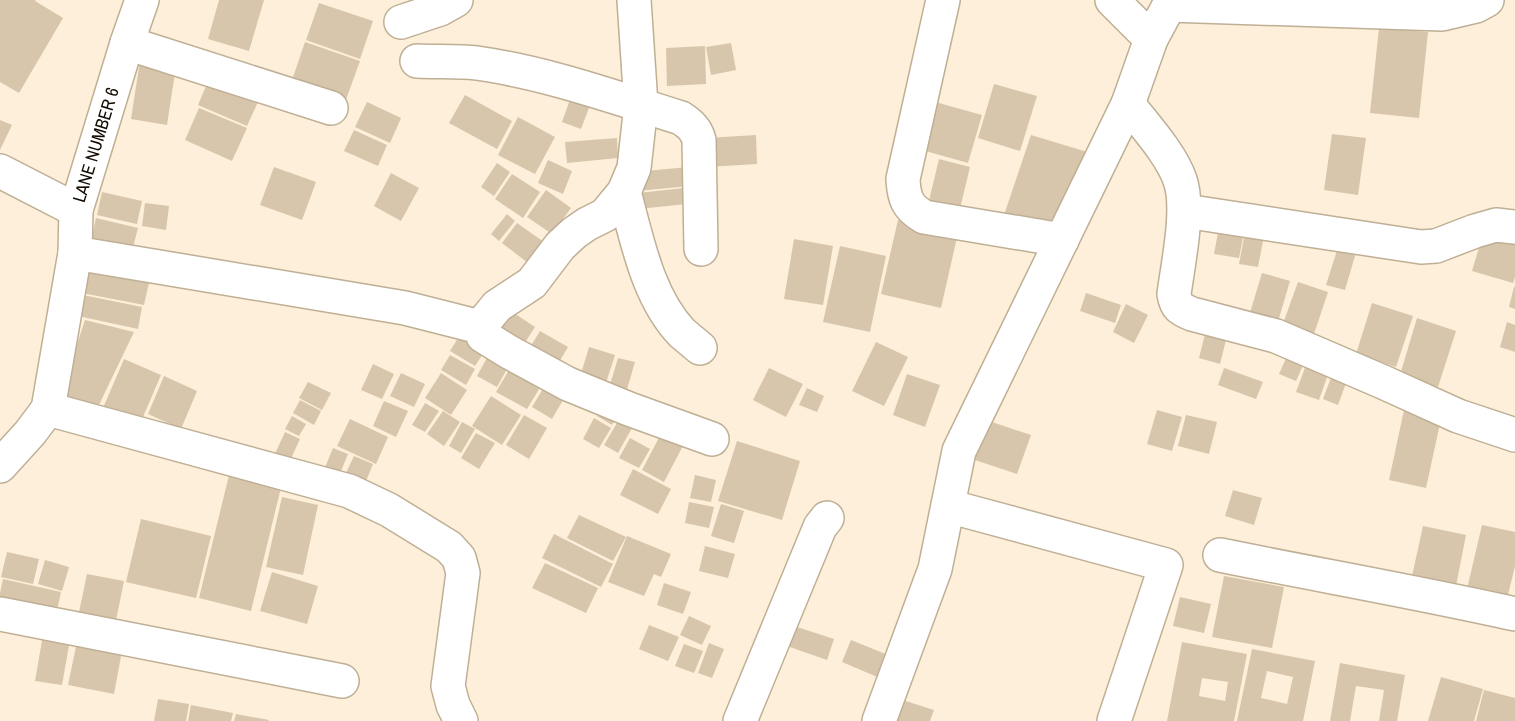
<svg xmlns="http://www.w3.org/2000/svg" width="1515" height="721" viewBox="0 0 1515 721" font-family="'Archivo Narrow',sans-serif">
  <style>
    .building { fill: #d7c6ab; fill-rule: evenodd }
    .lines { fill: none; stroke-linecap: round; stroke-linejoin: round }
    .street-casing { stroke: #bfaf95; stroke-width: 36 }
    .street { stroke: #fff; stroke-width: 33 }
    .labels { text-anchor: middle; stroke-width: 4.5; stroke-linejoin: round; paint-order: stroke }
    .street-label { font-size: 18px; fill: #120c04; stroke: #fefefe }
  </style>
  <rect width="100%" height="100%" fill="#fdefd9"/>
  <path class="building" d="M0 0H36L35 1 63 18 19 93 0 82Z
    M219 0H264L249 51 208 39Z
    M319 3 373 21 360 59 306 40Z
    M1379 28 1428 32 1419 118 1370 113Z
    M305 42 360 61 344 105 290 86Z
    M731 43 736 70 711 75 706 47Z
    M705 46 706 84 667 86 666 48Z
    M140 61 176 66 167 125 131 119Z
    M212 72 262 93 247 126 198 105Z
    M994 84 1037 96 1020 151 978 138Z
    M572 94 592 100 581 129 562 122Z
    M465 95 512 121 497 149 449 123Z
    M928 100 982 115 968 163 915 148Z
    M367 102 401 118 390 143 355 127Z
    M199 108 247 128 232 161 185 140Z
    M518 117 555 137 535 174 498 155Z
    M0 120 12 125 0 150Z
    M354 130 387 145 378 166 344 151Z
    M1332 134 1366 138 1358 195 1324 190Z
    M756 135 757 164 708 167 707 138Z
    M1031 135 1094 154 1047 229 1003 218Z
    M617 138 618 158 567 163 565 142Z
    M939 159 970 167 957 221 926 213Z
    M548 160 572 171 563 194 538 183Z
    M497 163 510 172 494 196 481 187Z
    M274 167 316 182 302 220 260 205Z
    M688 167 690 186 637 191 635 172Z
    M391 173 419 188 401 221 374 206Z
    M512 174 540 192 523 218 495 199Z
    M684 188 686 204 639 209 638 193Z
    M546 190 571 208 552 234 527 217Z
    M102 192 142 201 137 224 97 215Z
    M145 203 169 206 166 230 142 226Z
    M507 214 515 221 499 241 491 234Z
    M96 218 138 228 132 251 91 241Z
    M898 220 958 233 941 308 881 294Z
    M1220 222 1245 227 1239 258 1214 254Z
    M517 223 544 242 528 263 502 243Z
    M1246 227 1265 231 1258 267 1239 264Z
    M1483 234 1515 244V277L1513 283 1472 271Z
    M794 239 833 246 823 305 784 299Z
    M1339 244 1357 249 1345 290 1326 285Z
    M840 246 886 256 870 332 823 322Z
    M88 262 151 274 144 305 82 293Z
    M1262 273 1290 281 1277 325 1249 316Z
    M1298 282 1328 292 1312 340 1281 329Z
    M1514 287H1515V309L1509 307Z
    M1086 293 1121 305 1115 323 1080 311Z
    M83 295 142 307 138 329 78 316Z
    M1372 303 1413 316 1396 367 1356 354Z
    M1126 304 1148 315 1134 343 1113 332Z
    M502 305 535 327 517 355 483 334Z
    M1417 318 1456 331 1438 387 1400 375Z
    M85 320 134 332 97 409 60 397Z
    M1507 322 1515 325V352L1500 347Z
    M1207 326 1228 332 1220 364 1199 358Z
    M465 327 490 343 475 366 450 351Z
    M540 331 568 347 552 374 524 357Z
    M876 342 908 357 884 406 852 391Z
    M1292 345 1309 352 1296 381 1279 374Z
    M493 347 513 358 497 387 477 376Z
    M589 347 615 355 603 392 578 384Z
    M1310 354 1332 363 1319 400 1296 392Z
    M450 355 475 369 466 385 441 370Z
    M516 358 547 376 527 409 496 392Z
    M618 358 635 362 623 403 606 398Z
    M124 359 161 375 140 424 103 408Z
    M373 364 394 374 382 399 361 390Z
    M1335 367 1350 372 1338 405 1323 399Z
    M769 368 803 384 786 417 753 400Z
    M1224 368 1263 382 1256 399 1218 385Z
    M401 373 425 384 414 407 390 396Z
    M441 373 467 390 451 415 425 398Z
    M907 374 940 385 925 427 893 415Z
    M164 376 197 391 181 429 148 414Z
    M550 377 570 388 552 419 532 407Z
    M308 382 331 393 322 410 299 398Z
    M807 388 824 396 817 412 799 405Z
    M491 396 521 415 502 445 472 426Z
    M300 400 321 411 314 425 293 413Z
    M606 400 621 408 612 425 597 416Z
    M384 401 408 411 396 437 373 426Z
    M425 403 439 411 425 432 412 425Z
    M1157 410 1182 417 1172 451 1147 444Z
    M1404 410 1441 419 1426 488 1389 480Z
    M443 411 460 422 444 446 427 434Z
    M624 411 637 419 618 453 604 445Z
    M524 415 547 428 529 459 506 445Z
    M1186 415 1217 422 1209 454 1178 446Z
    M292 416 306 424 299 436 285 429Z
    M594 418 611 428 599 448 583 439Z
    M980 418 1031 435 1017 474 966 457Z
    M350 419 388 437 376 464 337 446Z
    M462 422 475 429 461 453 449 446Z
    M663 430 685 442 664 482 642 470Z
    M285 432 300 439 288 465 273 458Z
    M476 433 495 443 479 469 461 458Z
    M630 438 650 449 639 468 619 458Z
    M737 441 800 461 782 520 718 501Z
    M333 448 348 454 339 476 324 470Z
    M354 456 373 464 364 486 344 477Z
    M232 463 284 475 251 611 199 598Z
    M633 469 671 489 658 514 620 495Z
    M695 475 716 480 711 502 690 498Z
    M1233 490 1262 498 1254 525 1225 516Z
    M282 497 318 505 303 575 266 567Z
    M689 502 714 507 709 528 685 523Z
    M721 504 744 511 734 543 711 536Z
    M579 515 626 537 613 561 567 538Z
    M141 519 211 536 196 598 126 582Z
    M1482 525 1515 532V566L1507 599 1467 589Z
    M1423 526 1466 535 1456 586 1412 576Z
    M554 534 613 564 601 587 542 558Z
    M627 536 671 554 661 577 654 574 644 596 608 582Z
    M705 546 735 554 728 578 699 571Z
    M7 552 39 559 33 584 1 577Z
    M45 560 69 567 62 591 38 584Z
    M545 563 598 588 586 613 532 588Z
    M272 572 318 586 307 624 260 611Z
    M87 574 124 581 114 630 77 622Z
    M1224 576 1284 587 1272 648 1212 637Z
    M3 579 61 592 55 620 0 608V593Z
    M664 583 691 592 683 614 657 605Z
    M1180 597 1211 604 1204 633 1173 626Z
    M689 616 711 626 702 645 680 635Z
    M649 625 679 637 668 661 639 649Z
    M794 626 834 639 827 660 787 646Z
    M44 629 71 634 62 685 35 681Z
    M79 632 124 640 114 694 68 685Z
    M851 640 898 659 889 682 842 662Z
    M1182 642 1247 654 1234 721H1167ZM1202 678 1228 682 1225 701 1199 696Z
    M709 643 724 649 712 678 698 673Z
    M684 644 703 651 694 673 675 666Z
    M1252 649 1315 661 1303 721H1237ZM1267 671 1293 677 1287 704 1261 698Z
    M1340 663 1405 675 1397 721H1379L1384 690 1356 686 1350 721H1330Z
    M1441 677 1483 689 1474 721H1428Z
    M1484 690 1515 698V721H1476Z
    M893 697 934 710 930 721H885Z
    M158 699 189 704 186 721H154Z
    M191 705 233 713 231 721H188Z
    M236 714 269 720 268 721H234Z"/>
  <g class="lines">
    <defs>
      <g id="street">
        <path d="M943 0 903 179C904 198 907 207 924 217L1062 240"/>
        <path d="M1112 0 1151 39"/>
        <path d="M1169 5 1442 14 1476 6 1487 0"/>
        <path d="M401 22 440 9 456 0"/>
        <path d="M127 43 331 108"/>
        <path d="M417 61C436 62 457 61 477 63 547 73 614 97 681 118 690 124 696 129 699 140L701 249"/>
        <path d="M1128 104C1145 126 1171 154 1180 180 1190 208 1178 264 1174 294 1176 307 1180 309 1192 314L1276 336 1383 382 1458 416 1515 435"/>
        <path d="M0 171 76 210"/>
        <path d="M624 192C637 239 647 296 682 333 688 338 694 343 700 348"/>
        <path d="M1185 211 1421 247 1436 246 1475 231 1496 225 1515 227"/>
        <path d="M75 253 405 308 480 327 483 336 509 352 568 384 629 409 712 439"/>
        <path d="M480 327 497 306 532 283 560 246 574 233 587 224 605 215 624 192 634 168 641 105 634 0"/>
        <path d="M48 409 349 491 389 510 449 547 459 558 463 573 448 686 453 705 461 721"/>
        <path id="s1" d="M0 466 30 433 48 409 75 253 76 210 127 43 142 0"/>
        <path d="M948 506 1166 565 1114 721"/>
        <path d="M1220 555C1318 575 1417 592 1515 614"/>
        <path d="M0 614 342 681"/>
        <path d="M740 721 820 527 827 518"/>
        <path d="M879 721 935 569 959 451 1128 104 1151 39 1172 0"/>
      </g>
    </defs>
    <use href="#street" class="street-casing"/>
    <use href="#street" class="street"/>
  </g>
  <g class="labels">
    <g class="street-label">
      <text dy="6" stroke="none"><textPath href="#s1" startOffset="344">LANE NUMBER 6</textPath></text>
    </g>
  </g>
</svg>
